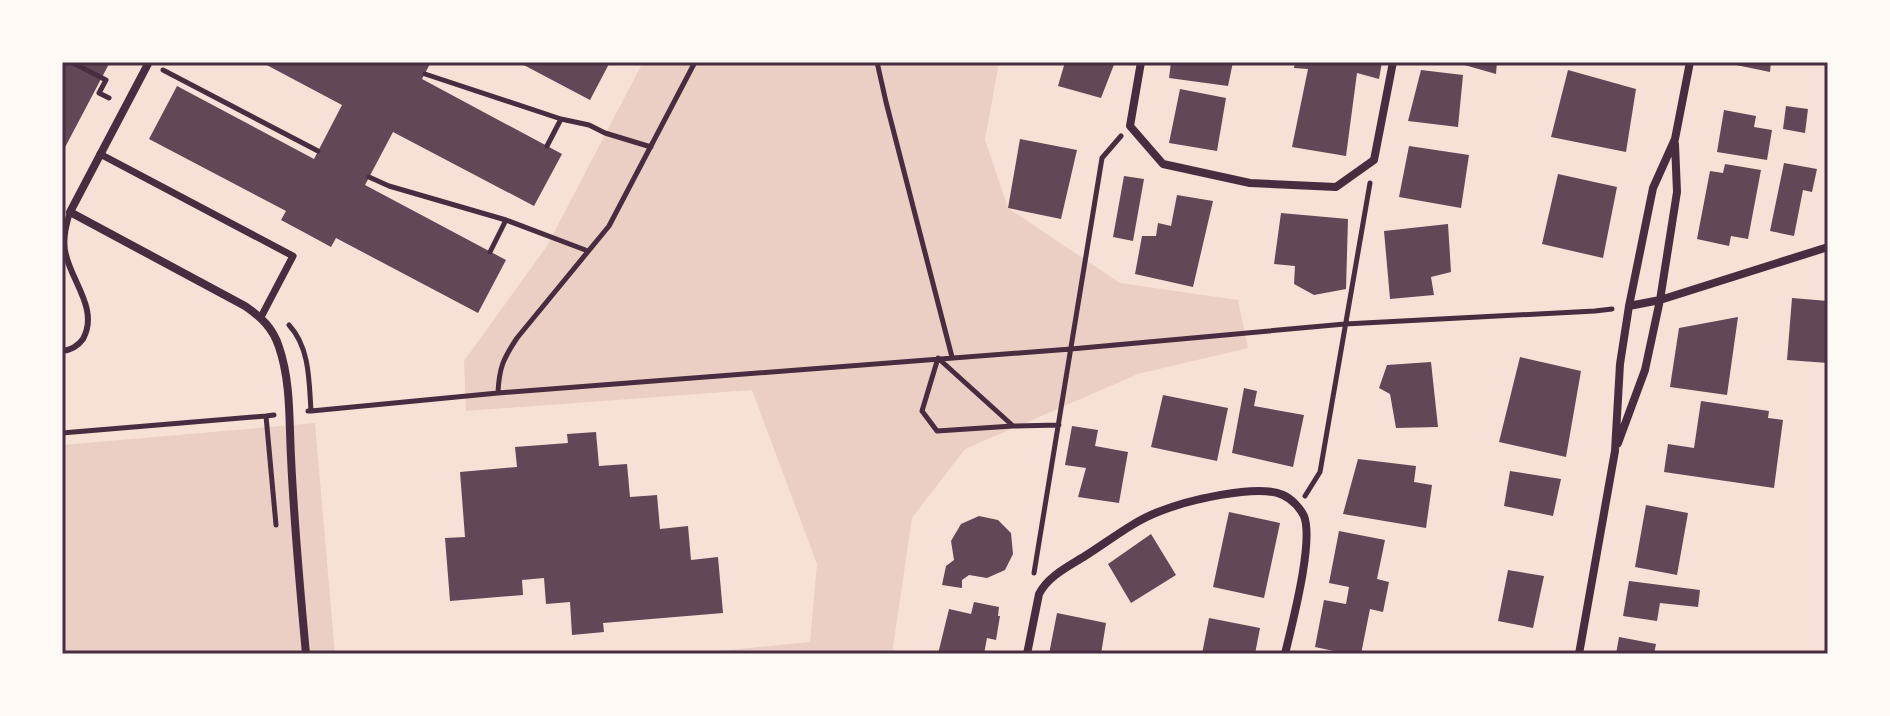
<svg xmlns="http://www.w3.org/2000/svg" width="1890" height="716" viewBox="0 0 1890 716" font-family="Raleway,sans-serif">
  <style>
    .green { fill: #ebcfc5 }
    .building { fill: #644757 }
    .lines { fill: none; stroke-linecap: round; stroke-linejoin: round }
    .path { stroke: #4a2c40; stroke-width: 5 }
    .service { stroke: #4a2c40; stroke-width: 6 }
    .pedestrian { stroke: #4a2c40; stroke-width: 7 }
    .minor { stroke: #4a2c40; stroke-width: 8 }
    .neatline { fill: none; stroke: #4a2c40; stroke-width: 3 }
  </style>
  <rect width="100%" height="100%" fill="#f7e1d7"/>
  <path class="green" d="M643 62H999L985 140 1008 208 1120 283 1238 300 1248 348 1138 374 965 449 912 518 892 654H687L810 642 817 564 752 390 466 411 464 361 547 246Z
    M315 423 335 654H62V445Z"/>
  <path class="building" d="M62 62H110L62 153Z
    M261 62H431L422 79 562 154 534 206 393 132 365 185 506 260 478 313 336 238 331 247 309 235 281 220 286 211 149 139 177 86 314 159 342 105Z
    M518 62H610L590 100Z
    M1065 62H1115L1101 98 1058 86Z
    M1171 62H1233L1228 86 1169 78Z
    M1295 62H1382L1379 79 1357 73 1346 156 1292 147 1308 69 1294 68Z
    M1454 62H1497L1496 74Z
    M1737 62H1771L1770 72 1736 65Z
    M1421 70 1463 75 1458 127 1408 121Z
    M1568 70 1636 89 1626 152 1551 137Z
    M1180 89 1226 98 1217 151 1169 143Z
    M1786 106 1808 109 1805 133 1783 129Z
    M1724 110 1756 116 1754 127 1772 130 1767 160 1717 152Z
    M1020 139 1077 150 1061 219 1008 208Z
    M1409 146 1469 155 1461 208 1399 197Z
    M1784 163 1817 169 1812 192 1803 190 1794 236 1770 231Z
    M1725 164 1761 170 1748 239 1731 236 1729 246 1697 239 1710 171 1723 173Z
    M1558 174 1617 187 1603 258 1542 244Z
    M1124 176 1144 179 1133 241 1113 237Z
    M1177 195 1213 201 1193 287 1135 274 1142 236H1156L1158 223 1171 226Z
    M1281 213 1348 219 1346 289 1314 295 1294 284 1295 266 1274 264Z
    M1448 224 1451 272 1431 277 1434 295 1390 299 1384 231Z
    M1792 298 1828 301V363L1787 360Z
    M1738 317 1727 395 1670 387 1679 328Z
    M1520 357 1581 371 1566 457 1499 442Z
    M1431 362 1438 427 1396 428 1390 394 1379 388 1387 365Z
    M1244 388 1257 391 1254 406 1304 415 1293 467 1232 453Z
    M1163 395 1228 408 1217 461 1151 447Z
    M1701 401 1769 411 1768 418 1783 420 1774 488 1664 472 1668 444 1694 448Z
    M1072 426 1098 430 1095 446 1128 452 1119 503 1078 497 1086 468 1065 465Z
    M596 432 599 466 627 464 630 497 657 495 660 529 688 526 691 560 718 557 723 613 603 623 604 632 572 635 570 602 546 604 544 578 522 580 523 595 450 601 445 538 465 537 460 472 517 467 515 447 568 443 567 434Z
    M1358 459 1416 466 1414 482 1432 485 1426 528 1343 514Z
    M1510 471 1561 479 1553 516 1504 506Z
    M1646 505 1688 513 1677 575 1635 567Z
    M1229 512 1280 523 1264 598 1213 587Z
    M979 516 998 520 1011 533 1013 554 1005 570 987 578 969 575 962 580V588L942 585 946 566 954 560 951 541 961 524Z
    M1339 531 1385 540 1377 579 1389 582 1383 612 1370 609 1361 654H1348L1315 647 1324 600 1346 604 1349 587 1329 583Z
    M1151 534 1176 575 1131 603 1108 564Z
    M1508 570 1544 576 1533 628 1498 621Z
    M1629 581 1700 590 1698 607 1660 603 1657 621 1623 616Z
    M974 602 999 607 998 616H1000L996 640 987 638 984 654H938L949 609 971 614Z
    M1057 613 1106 623 1101 654H1049Z
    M1209 618 1260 628 1255 654H1202Z
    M1619 637 1656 644 1654 654H1616Z"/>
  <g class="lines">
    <path class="path" d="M71 62 106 80 99 93 109 98
      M877 62 886 102 952 357
      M163 70 318 151
      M425 74 561 119 589 125 605 133 651 147
      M547 146 561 119
      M369 177 389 186 506 220 588 251
      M490 252 506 220
      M289 325C310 348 309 381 311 411H308
      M938 358 922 411 937 431 1013 426 1059 425
      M939 359 1012 425
      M498 393C499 368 503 359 517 338L609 226 695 62
      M311 411 498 393 1071 349 1345 324 1595 311 1612 309
      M274 415 266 416 276 525
      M62 433 266 416
      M1305 496 1320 472 1370 183
      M1034 573 1102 158 1121 136"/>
    <path class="service" d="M62 351C71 350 78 346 83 339 99 310 72 282 66 255 62 241 66 226 70 212"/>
    <path class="pedestrian" d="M100 154 293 256 261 317"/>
    <path class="minor" d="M149 62 70 212 245 306C261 317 273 328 279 347 291 382 289 421 291 457 294 523 300 589 306 654
      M1141 62 1130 126 1163 164 1250 183 1336 187 1374 160 1393 62
      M1629 306 1660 300 1828 247
      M1618 443 1645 370 1660 300 1677 192 1675 144
      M1027 654 1039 594C1048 576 1069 566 1085 556 1109 541 1132 522 1158 512 1185 501 1257 483 1283 495 1292 499 1300 508 1304 516 1314 542 1292 624 1285 654
      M1579 654 1615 451 1620 364 1629 306 1653 188 1675 139 1690 62"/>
  </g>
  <rect width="1890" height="716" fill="none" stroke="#fffaf5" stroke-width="128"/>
  <rect x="64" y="64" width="1762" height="588" class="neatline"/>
</svg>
